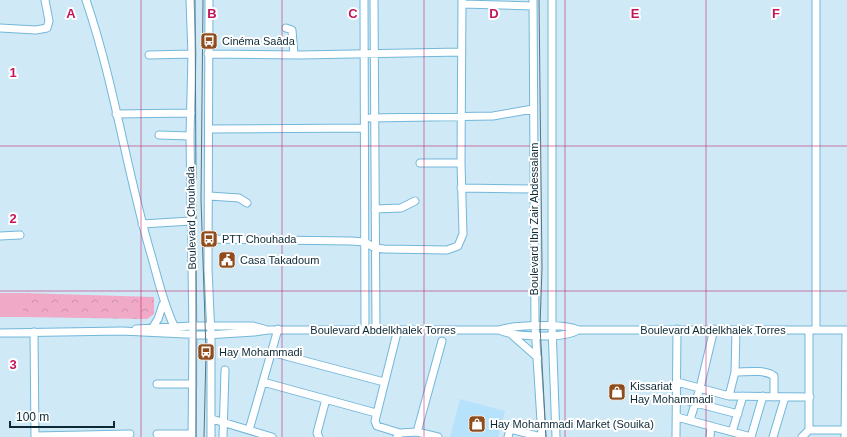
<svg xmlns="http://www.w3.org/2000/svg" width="847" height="437" viewBox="0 0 847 437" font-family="Arial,sans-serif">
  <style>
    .built { fill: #b6e3fb }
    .park { fill: url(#park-crowns) }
    .pitch { fill: #f0aac8 }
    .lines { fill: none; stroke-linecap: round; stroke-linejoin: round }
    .minor-casing { stroke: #73b7d9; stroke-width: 9 }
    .minor { stroke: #fff; stroke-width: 7 }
    .tram { stroke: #587481; stroke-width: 1 }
    .grid { fill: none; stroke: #c2185b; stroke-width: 1; stroke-opacity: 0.55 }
    .labels { text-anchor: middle; stroke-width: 4; stroke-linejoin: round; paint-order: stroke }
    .poi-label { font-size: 11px; fill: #0c2936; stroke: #fff; text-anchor: start }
    .street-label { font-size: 11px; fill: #0c2936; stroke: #fff }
    .grid-label { font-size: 13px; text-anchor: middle; font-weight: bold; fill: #c2185b; stroke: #fff; stroke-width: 4; stroke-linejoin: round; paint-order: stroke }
  </style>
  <defs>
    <pattern id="park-crowns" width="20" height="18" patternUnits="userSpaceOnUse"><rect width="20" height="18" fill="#f0aac8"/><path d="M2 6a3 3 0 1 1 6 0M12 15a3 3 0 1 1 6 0" fill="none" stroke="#cd92ac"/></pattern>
  </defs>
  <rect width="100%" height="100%" fill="#cfe9f7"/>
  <path class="built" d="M460 399 505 411 498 437H450Z"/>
  <path class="park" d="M23 293 154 297V314L147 319 23 317Z"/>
  <path class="pitch" d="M0 293H23V317H0Z"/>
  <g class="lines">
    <defs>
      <path id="minor" d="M86 0C114 82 126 168 150 251 158 278 162 300 174 326
        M190 0 192 54 190 136 193 335 192 437
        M209 0 208 269 211 335V437
        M364 0 365 329
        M374 0 376 329
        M533 0 535 326 542 437
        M552 0V326L556 437
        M816 0V330
        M462 4 533 6
        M0 28 36 30 47 28 49 21 45 0
        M286 28 292 30 294 55
        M208 54 300 55 461 52
        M149 55 192 54
        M116 114 191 113
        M370 118 493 116 533 109
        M209 129 364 128
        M159 135 190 136
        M420 163H461
        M461 188 534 189
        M209 196 239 198 247 203
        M375 209 401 208 415 201
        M142 224 191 221
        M0 236 20 235
        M209 239 351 241 365 242 375 248 384 249 447 250 458 246 463 234 461 163 462 0
        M153 327 158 319 163 304
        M136 329 192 326H253L264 329
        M398 329 375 421 377 426 400 433
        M499 330C514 337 564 339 578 330
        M809 330V430H845
        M34 332 35 437
        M0 333 122 331 206 335 254 332 268 330H499C513 325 565 323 578 330H847
        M512 335 538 358
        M271 352 384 382
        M735 372C747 372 764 369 774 376V397
        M263 382 376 413
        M677 382 729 396 810 397
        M157 384H193
        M729 396 735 372 736 330
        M677 398 738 414
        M677 417 751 437
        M212 419 272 437
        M690 420 700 388 714 329
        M249 430 278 329
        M417 432 442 341
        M732 432 743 396
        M157 434H192
        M35 436 130 434
        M223 437 225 370
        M319 437 317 433 326 399
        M397 437 400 433 417 432 438 437
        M508 437 510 429 541 437
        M676 437 677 329
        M710 437 711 426
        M751 437 763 396
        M773 437 785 397
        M802 437 809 430
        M845 437 846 330"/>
    </defs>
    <use href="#minor" class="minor-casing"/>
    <use href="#minor" class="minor"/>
    <path class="tram" d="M195 0 196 179
      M203 0 201 199 206 352 204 437
      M539 0 542 268 540 326 546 437
      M196 203V437"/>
  </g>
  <path class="grid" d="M141 0V437M282 0V437M424 0V437M565 0V437M706 0V437M0 146H847M0 291H847"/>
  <defs>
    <symbol id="bus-square" viewBox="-11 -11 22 22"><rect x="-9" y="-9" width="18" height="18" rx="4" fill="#8f4c1d" stroke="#fff"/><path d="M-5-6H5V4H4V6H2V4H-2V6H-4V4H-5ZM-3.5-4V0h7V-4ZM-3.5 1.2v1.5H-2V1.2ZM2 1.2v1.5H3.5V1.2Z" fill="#fff"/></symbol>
    <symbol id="civic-square" viewBox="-11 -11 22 22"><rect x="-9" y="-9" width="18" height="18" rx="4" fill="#8f4c1d" stroke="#fff"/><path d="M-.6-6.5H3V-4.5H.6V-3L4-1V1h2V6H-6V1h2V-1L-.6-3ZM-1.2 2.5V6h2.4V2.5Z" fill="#fff"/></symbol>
    <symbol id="shop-square" viewBox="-11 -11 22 22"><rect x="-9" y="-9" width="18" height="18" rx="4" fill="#8f4c1d" stroke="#fff"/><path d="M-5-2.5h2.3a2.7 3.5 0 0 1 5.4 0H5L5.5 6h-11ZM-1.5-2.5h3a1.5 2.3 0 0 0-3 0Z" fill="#fff"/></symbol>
  </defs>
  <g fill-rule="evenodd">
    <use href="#bus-square" x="199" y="31" width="20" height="20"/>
    <use href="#bus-square" x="199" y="229" width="20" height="20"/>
    <use href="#civic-square" x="217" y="250" width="20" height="20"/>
    <use href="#bus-square" x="196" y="342" width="20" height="20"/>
    <use href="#shop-square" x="607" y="382" width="20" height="20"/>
    <use href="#shop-square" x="467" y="414" width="20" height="20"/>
  </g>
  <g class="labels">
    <g class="poi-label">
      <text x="222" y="45">Cinéma Saâda</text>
      <text x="222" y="243">PTT Chouhada</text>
      <text x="240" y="264">Casa Takadoum</text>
      <text x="219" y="356">Hay Mohammadi</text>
      <text x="630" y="390">Kissariat<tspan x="630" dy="13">Hay Mohammadi</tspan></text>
      <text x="490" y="428">Hay Mohammadi Market (Souika)</text>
    </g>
    <g class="street-label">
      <text transform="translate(191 218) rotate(-91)" y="4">Boulevard Chouhada</text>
      <text transform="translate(534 219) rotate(-90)" y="4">Boulevard Ibn Zair Abdessalam</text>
      <text x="383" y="334">Boulevard Abdelkhalek Torres</text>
      <text x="713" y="334">Boulevard Abdelkhalek Torres</text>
    </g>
  </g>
  <g class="grid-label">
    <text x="71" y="18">A</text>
    <text x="212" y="18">B</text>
    <text x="353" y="18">C</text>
    <text x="494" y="18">D</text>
    <text x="635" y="18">E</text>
    <text x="776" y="18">F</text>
    <text x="13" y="77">1</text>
    <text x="13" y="223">2</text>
    <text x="13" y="369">3</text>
  </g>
  <path d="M10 421v6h104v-6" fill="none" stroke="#0c2936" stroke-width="2"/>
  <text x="16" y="421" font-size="12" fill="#0c2936" stroke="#ffffff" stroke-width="3" paint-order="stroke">100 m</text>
</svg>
